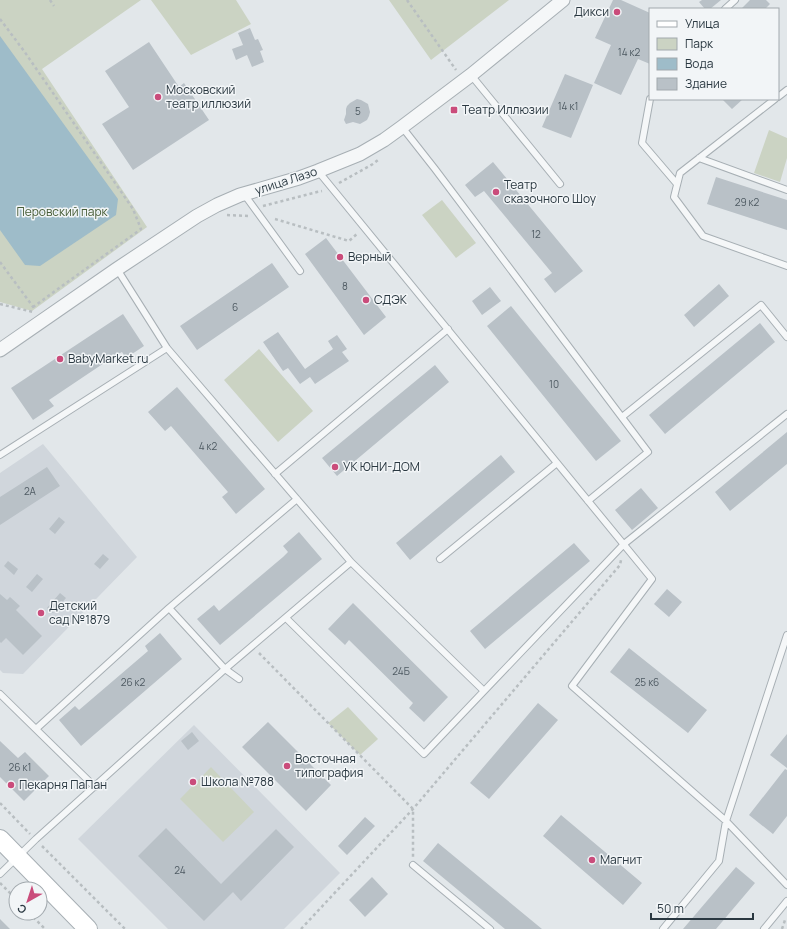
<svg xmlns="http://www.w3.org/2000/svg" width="787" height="929" viewBox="0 0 787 929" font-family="Manrope,sans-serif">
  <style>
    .built { fill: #d0d6dc }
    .green { fill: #cbd3c3 }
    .water { fill: #9ebcc9 }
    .building { fill: #b9c1c7 }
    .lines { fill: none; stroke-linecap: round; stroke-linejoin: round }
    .service-casing { stroke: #a7afb4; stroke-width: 8 }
    .minor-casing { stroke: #a7afb4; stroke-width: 15 }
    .secondary-casing { stroke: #a7afb4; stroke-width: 20 }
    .path { stroke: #b8bec1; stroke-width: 2.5; stroke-dasharray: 3 3; stroke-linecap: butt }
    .service { stroke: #f5f7f8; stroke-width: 6 }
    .minor { stroke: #f5f7f8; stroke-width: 13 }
    .secondary { stroke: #fff; stroke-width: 18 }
    .poi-dot { fill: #ca4c7b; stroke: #f2f5f7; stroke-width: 1.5 }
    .labels { text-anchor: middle; stroke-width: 3; stroke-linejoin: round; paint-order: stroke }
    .number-label { font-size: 10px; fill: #4e5a62 }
    .poi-label { font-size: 12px; fill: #2a3841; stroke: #f2f5f7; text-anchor: start }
    .street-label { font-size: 12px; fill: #2a3841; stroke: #f2f5f7 }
    .park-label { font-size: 12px; fill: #475d38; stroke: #f2f5f7 }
  </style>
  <rect width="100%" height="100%" fill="#e2e7ea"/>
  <path class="built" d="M43 444 137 557 23 674 3 673 0 670V473Z
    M194 725 340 873 284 929H168L78 839Z"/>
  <path class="green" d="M0 0H141L42 69 147 227 32 311 0 302Z
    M151 0H236L251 24 191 55Z
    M389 0H509L431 60Z
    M769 130 787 138V158L780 182 754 173Z
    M442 200 476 243 456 258 422 215Z
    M259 349 313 411 278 442 224 380Z
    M348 707 378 739 360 755 328 723Z
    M211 767 254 812 223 842 180 799Z"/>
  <path class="water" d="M0 36 118 199 116 215 40 266 25 265 0 230Z"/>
  <path class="building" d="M613 0H621L650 13V64L638 59 621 95 594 83 611 45 595 38Z
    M702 0H721L710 9H705L699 2Z
    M750 0H766L770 4 765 9H741Z
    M250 28 255 40 258 39 263 50 260 51 264 62 252 67 247 55 236 60 232 49 243 45 238 33Z
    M149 42 179 87 184 83 209 120 133 170 102 124 129 107 105 71Z
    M565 74 593 85 571 138 542 127Z
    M357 99 361 100 368 104 370 112 369 116 367 120 360 124 353 122 346 124 344 120 346 114V109L347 106 350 103Z
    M722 99H743L732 109Z
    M493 162 583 271 555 293 544 279 552 273 484 191 475 197 465 185Z
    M716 177 787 200V230L707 204Z
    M326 238 386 317 364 335 305 254Z
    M272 263 289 287 197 350 180 326Z
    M719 284 729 296 694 327 684 315Z
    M490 287 501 301 482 315 472 301Z
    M511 306 621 441 596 461 487 326Z
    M123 314 144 346 126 358 122 352 116 355 49 400 54 406 33 420 11 388Z
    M760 323 775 342 665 434 649 415Z
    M278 332 305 369 333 349 328 341 337 335 347 349 342 352 349 361 315 384 310 377 300 384 288 368 283 371 263 342Z
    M435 365 449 382 337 476 322 458Z
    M177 387 265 489 236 514 222 497 228 492 171 426 165 431 148 412Z
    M787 432V464L730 511 715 492Z
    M501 455 515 472 410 560 396 543Z
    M47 467 60 486 0 525V497Z
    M641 488 658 508 632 530 615 510Z
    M59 517 65 522 55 534 49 529Z
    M299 532 322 559 220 645 197 619 214 605 219 611 283 557 288 552 283 546Z
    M574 543 590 561 485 649 470 631Z
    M103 554 109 559 100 569 94 564Z
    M8 561 18 569 14 575 4 566Z
    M37 574 43 579 32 592 26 587Z
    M667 589 682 602 669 617 654 604Z
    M60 593 66 598 53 613 47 608Z
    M0 594 7 600 10 597 20 606 16 610 42 636 23 655 6 638 1 643 0 642Z
    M353 603 448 697 424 722 409 708 413 703 349 640 345 645 328 629Z
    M160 633 182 659 81 746 59 720 75 706 79 710 148 651 145 646Z
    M629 648 707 710 688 733 610 672Z
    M538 703 558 720 489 799 470 783Z
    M268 722 331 785 306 811 242 747Z
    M192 732 199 741 188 750 181 741Z
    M787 734V768L770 755Z
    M0 741 18 758 25 752 49 776 24 801 0 777Z
    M785 769 787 770V816L773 834 749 815Z
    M561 815 642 883 623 905 543 836Z
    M365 817 375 826 347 855 338 846Z
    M166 828 221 884 276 829 294 847 241 901 233 892 204 921 138 856Z
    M438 843 542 929H505L423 861Z
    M736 867 755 883 716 929H683Z
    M372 877 388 894 365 917 349 900Z
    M0 919 10 929H0Z"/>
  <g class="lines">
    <defs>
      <path id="service" d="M725 9 735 0
        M471 75 560 184
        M778 97 787 90
        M650 99 642 143 677 184
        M775 99 680 173 674 197 703 236 787 266
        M402 127 435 169 648 452 588 501
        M699 158 787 190
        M318 171 652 579 572 686 726 821 787 885
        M244 194 300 271
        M117 269 167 348 351 562 484 691
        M622 417 761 305 787 337
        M0 455 167 348
        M275 474 448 329
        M440 559 557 463
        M169 608 225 669 239 679
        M286 618 424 754 624 544 787 414
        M0 694 95 787
        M36 729 169 608 297 499
        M413 865 490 929
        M0 874 36 839 225 669 351 562
        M663 929 719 861 726 821 787 635
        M764 929 787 901"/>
      <path id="minor" d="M0 350 117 269 197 216 217 205 240 195 299 178 318 171 360 154 384 140 402 127 471 75 563 0"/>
      <path id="secondary" d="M0 839 88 929"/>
    </defs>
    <use href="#service" class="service-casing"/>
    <use href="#minor" class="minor-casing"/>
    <use href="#secondary" class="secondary-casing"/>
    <path class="path" d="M50 0 54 6
      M407 0 456 70
      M0 19 24 51 133 209 141 229 33 307
      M339 183 373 164 378 160
      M263 206 317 192 322 191
      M227 215 248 216
      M275 219 349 241 358 233
      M0 262 34 308
      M0 304 33 312
      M259 653 413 809V857
      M0 803 30 834
      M42 846 125 929
      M0 883 16 899
      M29 913 45 929
      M301 929 413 809 620 565 621 560
      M782 929 785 920"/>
    <use href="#service" class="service"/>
    <use href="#minor" class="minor"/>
    <use href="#secondary" class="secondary"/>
  </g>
  <g class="poi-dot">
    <circle cx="617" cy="12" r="4"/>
    <circle cx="158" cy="97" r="4"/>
    <rect x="450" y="106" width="8" height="8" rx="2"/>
    <circle cx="496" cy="192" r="4"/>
    <circle cx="340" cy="257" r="4"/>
    <circle cx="366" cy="300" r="4"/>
    <circle cx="60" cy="359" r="4"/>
    <circle cx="335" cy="467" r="4"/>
    <circle cx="41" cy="613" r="4"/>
    <circle cx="287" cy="766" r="4"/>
    <circle cx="193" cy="782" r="4"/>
    <circle cx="11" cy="785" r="4"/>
    <circle cx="592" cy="860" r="4"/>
  </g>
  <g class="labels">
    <g class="number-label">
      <text x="629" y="56">14 к2</text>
      <text x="568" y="110">14 к1</text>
      <text x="358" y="115">5</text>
      <text x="747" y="206">29 к2</text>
      <text x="536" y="238">12</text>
      <text x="345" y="290">8</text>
      <text x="235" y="311">6</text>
      <text x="554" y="388">10</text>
      <text x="208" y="450">4 к2</text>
      <text x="30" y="495">2А</text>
      <text x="401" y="675">24Б</text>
      <text x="133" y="686">26 к2</text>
      <text x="647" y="686">25 к6</text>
      <text x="20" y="771">26 к1</text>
      <text x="180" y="874">24</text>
    </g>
    <g class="poi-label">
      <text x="609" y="16" text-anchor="end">Дикси</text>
      <text x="166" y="94">Московский<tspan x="166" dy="14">театр иллюзий</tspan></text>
      <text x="462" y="114">Театр Иллюзии</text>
      <text x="504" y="189">Театр<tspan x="504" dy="14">сказочного Шоу</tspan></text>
      <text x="348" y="261">Верный</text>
      <text x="374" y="304">СДЭК</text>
      <text x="68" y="363">BabyMarket.ru</text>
      <text x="343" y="471">УК ЮНИ-ДОМ</text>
      <text x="49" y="610">Детский<tspan x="49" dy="14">сад №1879</tspan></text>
      <text x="295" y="763">Восточная<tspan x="295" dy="14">типография</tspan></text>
      <text x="201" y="786">Школа №788</text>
      <text x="19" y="789">Пекарня ПаПан</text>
      <text x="600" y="864">Магнит</text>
    </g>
    <g class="street-label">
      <text transform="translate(286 181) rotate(-18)" y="4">улица Лазо</text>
    </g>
    <g class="park-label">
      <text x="62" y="216">Перовский парк</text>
    </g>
  </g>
  <rect x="649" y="8" width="130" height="92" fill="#f2f5f7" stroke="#a2a9ae"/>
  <rect x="657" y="21" width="20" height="6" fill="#ffffff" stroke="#a2a9ae"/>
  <text x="685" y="28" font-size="12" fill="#2a3841">Улица</text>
  <rect x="657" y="38" width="20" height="12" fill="#cbd3c3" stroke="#a2a9ae"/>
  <text x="685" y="48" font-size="12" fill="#2a3841">Парк</text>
  <rect x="657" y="58" width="20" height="12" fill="#9ebcc9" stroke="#a2a9ae"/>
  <text x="685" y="68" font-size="12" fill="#2a3841">Вода</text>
  <rect x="657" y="78" width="20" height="12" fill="#b9c1c7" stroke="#a2a9ae"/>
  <text x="685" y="88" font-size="12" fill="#2a3841">Здание</text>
  <g transform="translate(28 901) rotate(219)"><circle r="19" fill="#f2f5f7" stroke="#a2a9ae"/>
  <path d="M0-3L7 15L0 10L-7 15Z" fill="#ca4c7b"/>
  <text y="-6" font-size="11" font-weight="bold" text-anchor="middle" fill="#2a3841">С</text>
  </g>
  <path d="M651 913v6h102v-6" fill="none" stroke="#2a3841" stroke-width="2"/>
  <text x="657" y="913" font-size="12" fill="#2a3841" stroke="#f2f5f7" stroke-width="3" paint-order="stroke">50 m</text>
</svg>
